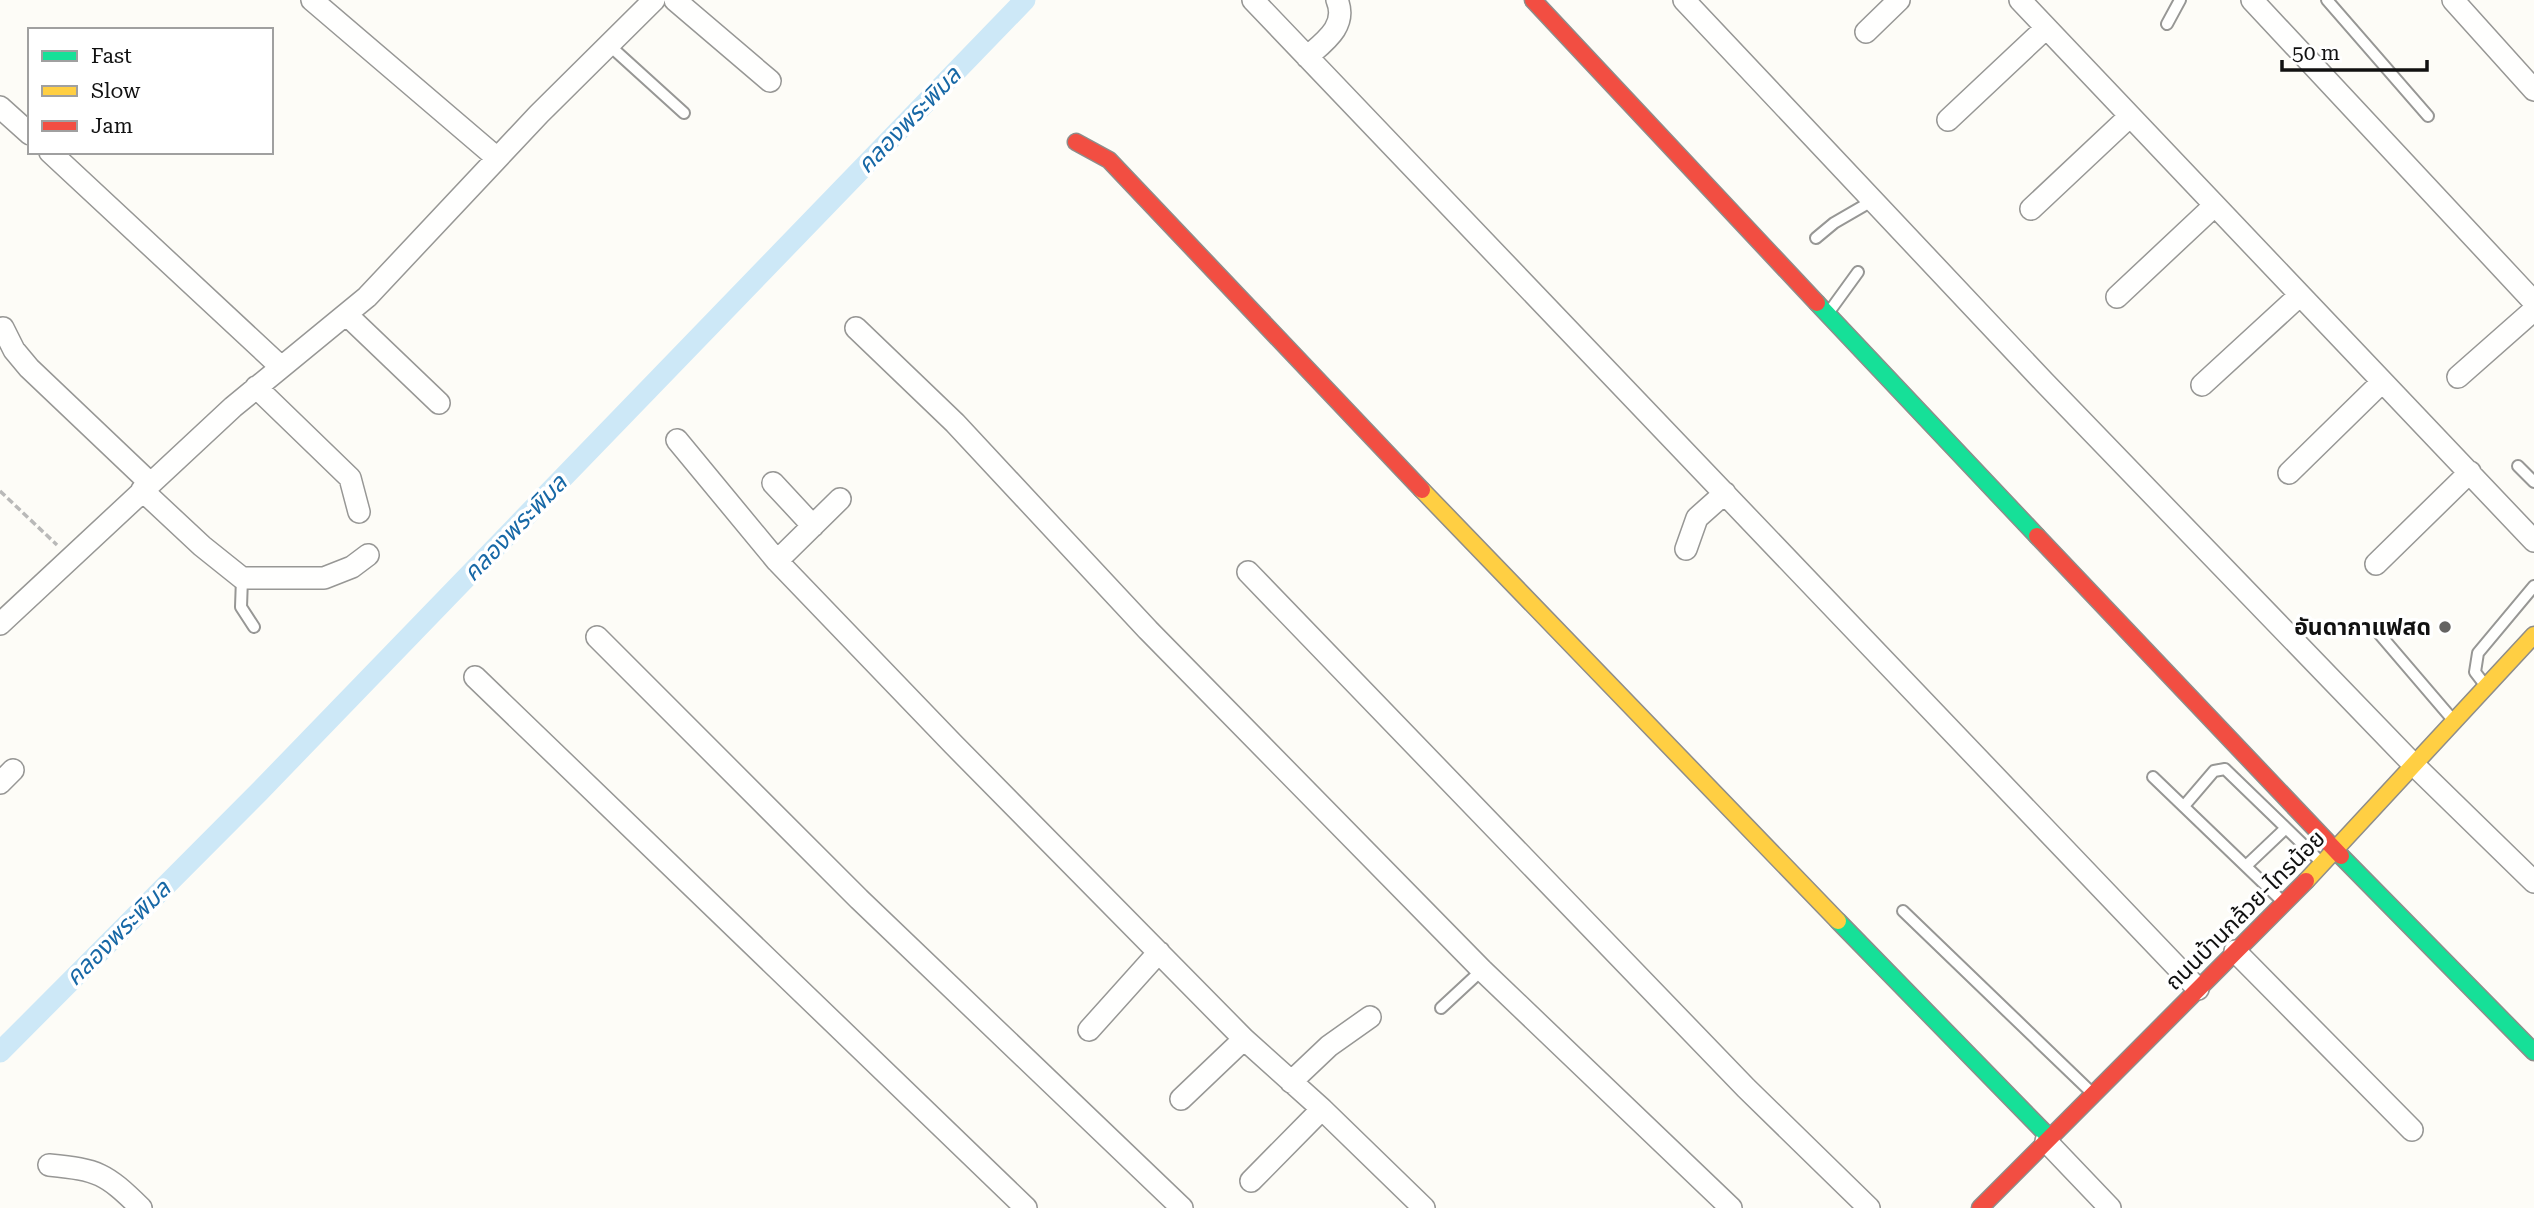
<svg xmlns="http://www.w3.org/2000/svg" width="2534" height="1208" viewBox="0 0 2534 1208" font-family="'Roboto Serif','Noto Sans Thai',serif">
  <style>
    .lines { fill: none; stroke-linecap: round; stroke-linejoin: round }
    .canal { stroke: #cde8f7; stroke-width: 21 }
    .lane-casing { stroke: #979795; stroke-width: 14 }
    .street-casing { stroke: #979795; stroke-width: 24 }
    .fast-casing { stroke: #8e8d8b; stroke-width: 19 }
    .slow-casing { stroke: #8e8d8b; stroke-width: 19 }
    .jam-casing { stroke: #8e8d8b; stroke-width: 19 }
    .path { stroke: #b9b9b8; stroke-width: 3.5; stroke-dasharray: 7 3.5; stroke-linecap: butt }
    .lane { stroke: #fffffe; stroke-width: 10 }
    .street { stroke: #fffffe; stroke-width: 21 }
    .fast { stroke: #16e098; stroke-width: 16 }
    .slow { stroke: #ffcf43; stroke-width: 16 }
    .jam { stroke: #f24e42; stroke-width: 16 }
    .poi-dot { fill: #646362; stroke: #fff; stroke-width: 2.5 }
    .labels { text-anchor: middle; stroke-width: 7; stroke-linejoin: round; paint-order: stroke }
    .poi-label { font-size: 23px; font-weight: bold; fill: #111; stroke: #fff; text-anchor: end }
    .street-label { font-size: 23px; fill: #111; stroke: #fff }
    .water-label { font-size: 24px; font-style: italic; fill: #1768a6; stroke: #fff }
  </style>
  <rect width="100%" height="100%" fill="#fdfcf7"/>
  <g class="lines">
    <path class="canal" d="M0 1052 259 792 1025 0"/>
    <defs>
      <path id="lane" d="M2327 0 2428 116
        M2167 24 2180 0
        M609 45 684 113
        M1816 238 1834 223 1872 201
        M1829 312 1858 272
        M2518 466 2534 482
        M242 578 241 607 254 627
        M2376 630 2453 720
        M2485 685 2475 672 2478 653 2534 586
        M2153 777 2282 901
        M2184 806 2214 771 2225 769 2286 828
        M2247 865 2286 828 2321 862
        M1903 911 2091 1092
        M1441 1008 1482 970"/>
      <path id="street" d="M312 0 497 158
        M675 0 770 81
        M1253 0 2198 989
        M1684 0 2044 382 2414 765 2534 882
        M2020 0 2534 541
        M2252 0 2534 302
        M2453 0 2534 90
        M1866 32 1899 0
        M1307 57C1324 42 1348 26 1337 0
        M0 107 30 134
        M1948 120 2046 28
        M50 152 281 367
        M2031 209 2129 117
        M2117 297 2214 206
        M347 315 439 403
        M3 328 14 350 29 368 150 483
        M856 328 955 423 1148 630 1482 970 1731 1208
        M2458 377 2534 310
        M2202 385 2299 296
        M256 387 350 478 359 512
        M677 440 777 561 953 744 1244 1039 1322 1109 1424 1208
        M2289 473 2382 382
        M773 483 813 526
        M142 490 202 546 242 578H324L352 567 368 555
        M1686 549 1697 518 1725 493
        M777 561 840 499
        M2376 564 2470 472
        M1248 572 1746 1088 1869 1208
        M0 624 233 407 367 297 539 114 654 0
        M597 637 859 899 1182 1208
        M475 677 1026 1208
        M0 783 13 770
        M2235 951 2412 1130
        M1089 1030 1159 952
        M1291 1082 1329 1046 1370 1017
        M1181 1099 1244 1039
        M2046 1141 2110 1208
        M49 1165C99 1170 105 1173 141 1208
        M1251 1181 1322 1109"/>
      <path id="fast" d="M1817 303 2037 536
        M2341 856 2534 1052
        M1838 921 2049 1137"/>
      <path id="slow" d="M1422 490 1838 921
        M2306 881 2534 635"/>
      <path id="jam" d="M1533 0 1817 303
        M1076 142 1109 160 1422 490
        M2037 536 2341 856
        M1980 1208 2306 881"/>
    </defs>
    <use href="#lane" class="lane-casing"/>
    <use href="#street" class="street-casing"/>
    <use href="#fast" class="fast-casing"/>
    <use href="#slow" class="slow-casing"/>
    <use href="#jam" class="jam-casing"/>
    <path class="path" d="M0 491 57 545"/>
    <use href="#lane" class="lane"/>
    <use href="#street" class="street"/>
    <use href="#fast" class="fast"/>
    <use href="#slow" class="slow"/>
    <use href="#jam" class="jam"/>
  </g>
  <circle class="poi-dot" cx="2445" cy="627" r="7"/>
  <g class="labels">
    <g class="poi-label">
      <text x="2431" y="635">อันดากาแฟสด</text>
    </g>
    <g class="street-label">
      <text transform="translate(2245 910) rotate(-45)" y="8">ถนนบ้านกล้วย-ไทรน้อย</text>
    </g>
    <g class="water-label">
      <text transform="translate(909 120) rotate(-46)" y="8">คลองพระพิมล</text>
      <text transform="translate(515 528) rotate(-46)" y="8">คลองพระพิมล</text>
      <text transform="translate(118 933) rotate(-45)" y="8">คลองพระพิมล</text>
    </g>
  </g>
  <rect x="28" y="28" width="245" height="126" fill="#ffffff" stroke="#a0a0a0" stroke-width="2"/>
  <rect x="42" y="51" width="35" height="10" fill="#16e098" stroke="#a0a0a0" stroke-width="2"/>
  <text x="91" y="63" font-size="21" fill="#111111">Fast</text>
  <rect x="42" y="86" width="35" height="10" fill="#ffcf43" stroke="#a0a0a0" stroke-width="2"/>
  <text x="91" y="98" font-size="21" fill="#111111">Slow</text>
  <rect x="42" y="121" width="35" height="10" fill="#f24e42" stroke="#a0a0a0" stroke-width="2"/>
  <text x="91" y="133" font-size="21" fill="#111111">Jam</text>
  <path d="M2282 60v10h145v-10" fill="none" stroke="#111111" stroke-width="3.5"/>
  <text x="2292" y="60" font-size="21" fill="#111111" stroke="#ffffff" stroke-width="5" paint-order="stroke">50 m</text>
</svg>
